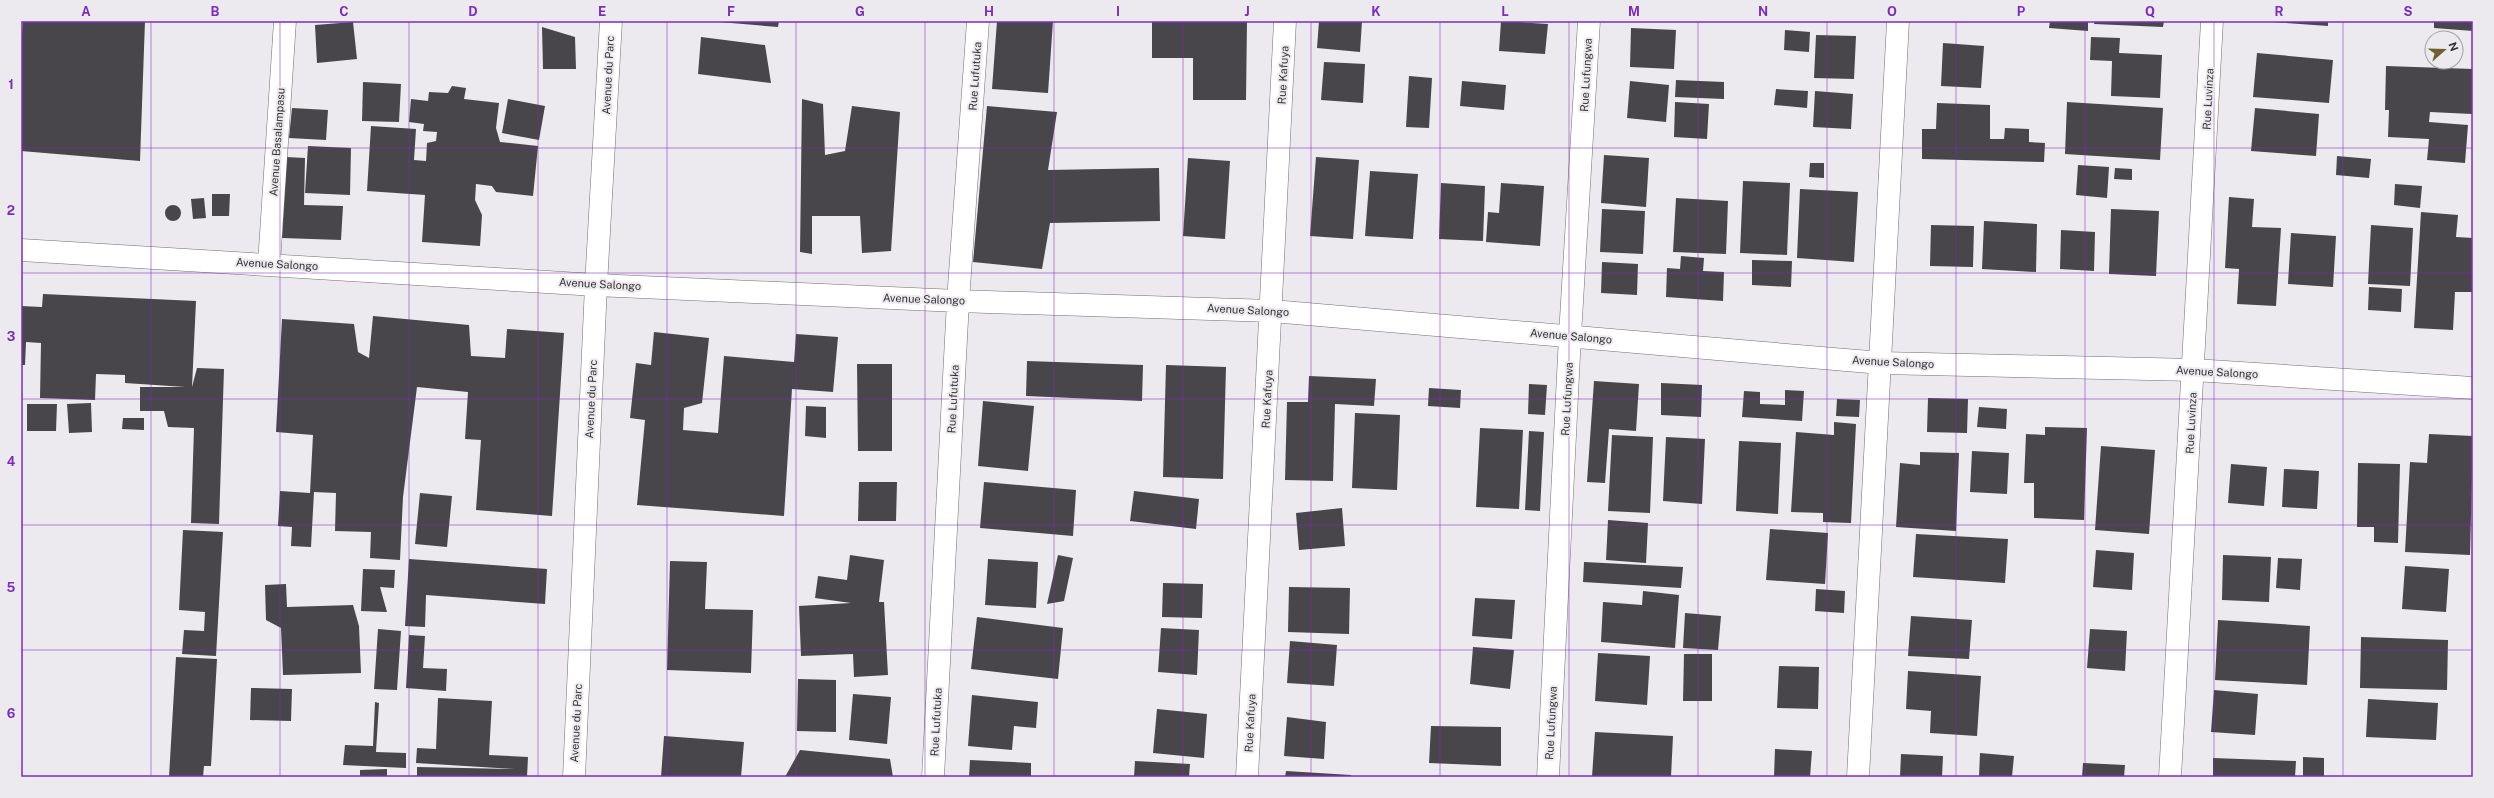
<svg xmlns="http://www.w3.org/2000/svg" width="2494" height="798" viewBox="0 0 2494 798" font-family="'Public Sans',sans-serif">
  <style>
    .building { fill: #48464a }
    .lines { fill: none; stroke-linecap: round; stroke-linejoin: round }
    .minor-casing { stroke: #716e73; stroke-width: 23 }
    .minor { stroke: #fff; stroke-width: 22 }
    .grid { fill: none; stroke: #7b2cbf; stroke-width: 1; stroke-opacity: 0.55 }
    .labels { text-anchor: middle; stroke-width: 4; stroke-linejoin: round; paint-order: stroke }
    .street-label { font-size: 11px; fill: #323133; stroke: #edeaef }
    .neatline { fill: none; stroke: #7b2cbf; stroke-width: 1.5 }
    .grid-label { font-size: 13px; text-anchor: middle; font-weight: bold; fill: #7b2cbf }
  </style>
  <rect width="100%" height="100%" fill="#edeaef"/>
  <path class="building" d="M23 21H145L140 161 21 151V50Z
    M707 21H779L778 27Z
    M997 21H1053L1048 93 992 89Z
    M1152 21H1247L1246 100H1193V58H1152Z
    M1319 21H1362L1360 52 1317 48Z
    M1501 21 1548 24 1545 54 1499 51Z
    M2050 21H2088V31L2049 28Z
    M2095 21H2164L2163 27 2094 24Z
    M2259 21H2328V26Z
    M2434 21H2473V31L2434 28Z
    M353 22 357 59 317 63 315 25Z
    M542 27 575 37 576 69H543Z
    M1631 28 1676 30 1674 69 1630 67Z
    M1785 30 1810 32 1809 52 1784 50Z
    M1816 35 1856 36 1854 79 1814 78Z
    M701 37 765 45 771 83 698 74Z
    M2091 37 2120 38 2119 53 2162 55 2160 98 2111 96 2112 61 2090 60Z
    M1943 43 1984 46 1981 88 1941 86Z
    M2257 53 2333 60 2329 103 2253 97Z
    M1324 62 1365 64 1363 103 1321 100Z
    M2386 66 2473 69 2472 114 2430 112 2429 122 2468 125 2465 163 2427 160 2429 139 2388 137 2389 110H2385Z
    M1409 76 1432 78 1429 128 1406 127Z
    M1676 80 1724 82V99L1675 97Z
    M1462 81 1506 85 1504 110 1460 106Z
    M1630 81 1669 85 1666 122 1627 118Z
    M363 82 401 84 399 122 362 121Z
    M452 86 466 88 464 99 499 103 496 128 500 142 538 146 533 196 496 192 492 186 476 184 475 200 482 215 480 246 422 242 425 195 367 191 371 126 416 129 414 160 426 161 427 143 436 141 437 132 423 131 424 124 409 122 411 99 428 101 429 92 448 93Z
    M1776 89 1808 91 1807 108 1774 105Z
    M1815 91 1853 94 1851 129 1813 127Z
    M508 99 545 106 539 140 502 133Z
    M802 99 823 104 825 155 845 151 852 106 900 112 891 251 862 253 860 216H812V254L800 252Z
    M1675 102 1709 104 1707 139 1674 137Z
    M2067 102 2163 108 2160 160 2065 154Z
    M1937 103 1990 105V139H2004L2005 128 2029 129V142L2045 143 2044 162 1922 159V129H1936Z
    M987 106 1057 112 1048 170 1159 168 1160 221 1050 223 1042 269 973 262Z
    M292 108 328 110 326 140 289 138Z
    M2255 108 2319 114 2316 156 2251 151Z
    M308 146 351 148 350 195 305 193Z
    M1604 155 1649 158 1646 207 1601 203Z
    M2337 156 2371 159 2369 178 2336 175Z
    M286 157 305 158 304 205 343 206 341 240 282 238Z
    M1316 157 1359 160 1353 239 1310 236Z
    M1188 158 1230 161 1225 239 1183 236Z
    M1810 163H1824V178L1809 177Z
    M2078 165 2109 167 2107 198 2076 195Z
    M2115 168 2132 169V180L2114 179Z
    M1370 171 1418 174 1413 239 1365 236Z
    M1743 181 1790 183 1787 255 1740 253Z
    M1441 183 1485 186 1483 241 1439 239Z
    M1501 183 1544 186 1540 246 1486 242 1488 212 1499 213Z
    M2395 184 2422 186 2420 208 2394 205Z
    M1800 189 1858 192 1854 262 1797 258Z
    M212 194H230L229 216H212Z
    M2229 197 2254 199 2252 227 2281 228 2276 306 2237 304 2239 269 2225 268Z
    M204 198 206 218 193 219 191 199Z
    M1676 198 1728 201 1726 254 1673 252Z
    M165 213a8 8 0 1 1 16 0a8 8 0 1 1-16 0Z
    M1602 209 1645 211 1643 254 1600 252Z
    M2111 209 2159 211 2156 276 2109 274Z
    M2421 212 2458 215 2456 237 2473 238V292H2455L2453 330 2414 328Z
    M1984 221 2037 224 2036 272 1982 269Z
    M1931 225 1974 226 1973 267 1930 266Z
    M2371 225 2413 228 2410 286 2368 284Z
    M2061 230 2095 232 2094 271 2060 269Z
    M2291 233 2336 236 2333 287 2288 284Z
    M1681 256 1704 258 1703 271 1724 272 1723 301 1666 297 1667 268 1680 269Z
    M1752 260 1792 261 1791 287 1752 285Z
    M1602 262 1638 264 1637 295 1601 293Z
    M2369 287 2402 289 2401 312 2368 310Z
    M43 294 196 301 192 387 197 368 224 369 219 524 191 523 194 428 168 427 164 411H140V387H185L125 383V375L96 374 95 400 40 398 41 343 26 342 25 365H21V306L42 307Z
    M373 316 469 325 471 356 505 358 507 329 564 333 552 516 476 510 481 440 465 439 468 392 417 387 403 497 400 560 370 558 371 532 335 531 336 493 314 492 311 547 291 546 292 527 278 526 280 491 310 493 313 435 276 432 282 319 354 324 358 352 369 358Z
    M654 332 709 338 702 403 684 408 683 430 718 433 724 356 794 362 796 334 838 337 833 392 792 389 784 516 637 505 645 420 630 418 636 363 651 365Z
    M1027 361 1143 365 1142 401 1026 396Z
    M857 364H892V451H858Z
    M1166 365 1226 367 1223 479 1163 477Z
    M1309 376 1376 379 1374 406 1335 404 1333 481 1285 480 1287 402H1308Z
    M1594 381 1639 384 1636 431 1609 429 1605 483 1587 482Z
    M1661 383 1702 385 1701 417 1661 415Z
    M1529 384 1547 385 1545 415 1528 414Z
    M1429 388 1461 390 1460 408 1428 406Z
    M1785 390 1804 391 1802 421 1742 417 1744 391 1760 392V404L1785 405Z
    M1928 398 1968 399 1967 433 1927 432Z
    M1837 399 1860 400 1859 417 1836 416Z
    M983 401 1034 406 1028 471 978 466Z
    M91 403 92 432 69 433 67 404Z
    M27 404H57L56 431H27Z
    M806 406 826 407V438L805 436Z
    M1979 407 2007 409 2006 429 1977 427Z
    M1355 413 1400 415 1397 490 1352 488Z
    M123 418H144V430L122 429Z
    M1834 422 1856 424 1851 523 1823 522V513L1791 512 1796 432 1834 435Z
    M2045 427 2087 428 2084 520 2034 518V483H2024L2026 434 2045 435Z
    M1480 428 1523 430 1519 509 1476 507Z
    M1529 431 1544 432 1540 511 1525 510Z
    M2429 434 2473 436 2470 555 2405 552 2410 462 2427 463Z
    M1612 435 1653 437 1650 513 1608 511Z
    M1666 437 1705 439 1702 504 1663 501Z
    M1739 441 1781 443 1778 514 1736 511Z
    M2101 446 2155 450 2149 534 2095 530Z
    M1972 451 2009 453 2007 494 1970 492Z
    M1920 452 1959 453 1956 531 1896 527 1900 463 1920 465Z
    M2358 463 2400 464 2398 543 2374 542V527H2357Z
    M2231 464 2267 467 2264 506 2228 503Z
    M2284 469 2319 471 2317 509 2282 507Z
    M859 482H897L896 521H858Z
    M984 482 1076 490 1073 536 980 528Z
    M1134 491 1199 499 1196 529 1130 521Z
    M420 493 452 496 447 547 415 544Z
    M1342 508 1345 546 1299 550 1296 513Z
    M1608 520 1648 523 1646 563 1606 560Z
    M1770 529 1828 533 1825 584 1766 580Z
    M183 530 223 532 216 656 182 654 184 630 204 631 205 612 179 610Z
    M1916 534 2008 539 2005 583 1913 577Z
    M2096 550 2134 553 2132 590 2093 587Z
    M850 555 884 560 879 602H884L888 675 854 677 853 654 801 656 799 606 851 603 815 598 818 576 847 580Z
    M1058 555 1073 558 1064 601 1047 604Z
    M2223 555 2271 557 2269 602 2222 600Z
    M2278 558 2302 559 2300 590 2276 588Z
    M409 559 547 569 545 604 426 595 425 627 405 626Z
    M988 559 1038 562 1036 608 985 605Z
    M670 561 707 562 705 609 753 610 751 673 667 670Z
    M1584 562 1683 567 1681 588 1583 582Z
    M2405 566 2449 569 2446 612 2402 609Z
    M363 569 395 570 394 588 380 587 387 612 361 611Z
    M1163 583 1203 584 1202 618 1162 617Z
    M286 584 287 607 353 605 359 626 361 673 283 675 281 628 266 620 265 585Z
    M1289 587 1350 588 1349 634 1288 632Z
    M1816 589 1845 591 1844 613 1815 611Z
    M1643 591 1679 595 1675 648 1601 642 1603 602 1642 605Z
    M1475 598 1515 600 1512 639 1472 636Z
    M1685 613 1721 616 1718 650 1683 648Z
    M1911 616 1972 620 1969 659 1908 656Z
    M977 617 1063 628 1058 679 971 669Z
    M2218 620 2310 626 2307 685 2215 680Z
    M1161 628 1199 630 1197 675 1158 672Z
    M378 629 401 631 397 690 374 689Z
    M2090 629 2127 631 2125 671 2087 668Z
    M409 635 425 636 423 668 447 669 446 691 406 688Z
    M2361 637 2448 640 2447 690 2360 688Z
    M1290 641 1337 645 1334 686 1287 683Z
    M1473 647 1514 650 1510 689 1470 684Z
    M1598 653 1650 656 1647 705 1595 701Z
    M1684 654H1712V701H1683Z
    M176 657 217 659 211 766H204L203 777H169Z
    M1779 666 1819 667 1818 709 1777 708Z
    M1908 671 1981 676 1977 736 1930 733 1931 711 1906 709Z
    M798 679 836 680V732L797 731Z
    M251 688 292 689 291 721 250 720Z
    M2214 690 2258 694 2255 735 2211 732Z
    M853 694 891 697 887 744 849 740Z
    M972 695 1038 702 1036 728 1014 726 1012 750 968 746Z
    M438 698 492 701 489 755 528 757 527 777H417V767L516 769 416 763 417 748 436 749Z
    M2368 699 2438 703 2436 740 2366 737Z
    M375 702 379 703 376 752 406 753V768L343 765 345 745 373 746Z
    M1157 709 1207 714 1204 758 1153 753Z
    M1287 717 1326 722 1324 759 1284 756Z
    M1431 726 1501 727V766L1429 763Z
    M1595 732 1673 736 1671 777H1592Z
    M664 736 744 742 741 777H661Z
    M1775 749 1812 751 1810 777H1774Z
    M800 750 890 759 893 777H785Z
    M1980 753 2014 756 2012 777H1979Z
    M1901 754 1943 756 1942 777H1900Z
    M2303 757 2324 758V777H2303Z
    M2213 758 2296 761 2295 777H2213Z
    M970 760 1031 763V777H969Z
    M1135 761 1190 764 1189 777H1134Z
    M2083 763 2125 765 2124 777H2082Z
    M387 769V777H360V770Z
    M1286 771 1351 775V777H1285Z"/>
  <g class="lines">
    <defs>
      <path id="minor" d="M21 250 596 285 958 301 1272 311 1881 363 2194 370 2473 388
        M269 264 285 21
        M574 777 596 285 611 21
        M933 777 958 301 978 21
        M1247 777 1285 21
        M1548 777 1570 335 1589 21
        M1858 777 1898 21
        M2170 777 2212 21"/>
    </defs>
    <use href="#minor" class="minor-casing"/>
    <use href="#minor" class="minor"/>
  </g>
  <path class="grid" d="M151 21V777M280 21V777M409 21V777M538 21V777M667 21V777M796 21V777M925 21V777M1054 21V777M1183 21V777M1311 21V777M1440 21V777M1569 21V777M1698 21V777M1827 21V777M1956 21V777M2085 21V777M2214 21V777M2343 21V777M21 148H2473M21 273H2473M21 399H2473M21 525H2473M21 650H2473"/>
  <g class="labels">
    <g class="street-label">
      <text transform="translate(608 75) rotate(-87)" y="4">Avenue du Parc</text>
      <text transform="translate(1283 75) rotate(-87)" y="4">Rue Kafuya</text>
      <text transform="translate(1586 75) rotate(-87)" y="4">Rue Lufungwa</text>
      <text transform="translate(975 76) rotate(-86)" y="4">Rue Lufutuka</text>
      <text transform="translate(2208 99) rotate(-87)" y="4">Rue Luvinza</text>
      <text transform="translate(277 142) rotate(-86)" y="4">Avenue Basalampasu</text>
      <text transform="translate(277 264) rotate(3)" y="4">Avenue Salongo</text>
      <text transform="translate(600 284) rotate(3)" y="4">Avenue Salongo</text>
      <text transform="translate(924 299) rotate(2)" y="4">Avenue Salongo</text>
      <text transform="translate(1248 310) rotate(3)" y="4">Avenue Salongo</text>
      <text transform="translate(1571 336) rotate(5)" y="4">Avenue Salongo</text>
      <text transform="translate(1893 362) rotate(3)" y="4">Avenue Salongo</text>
      <text transform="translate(2217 372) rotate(3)" y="4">Avenue Salongo</text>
      <text transform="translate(591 399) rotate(-87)" y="4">Avenue du Parc</text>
      <text transform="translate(953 399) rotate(-87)" y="4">Rue Lufutuka</text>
      <text transform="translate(1267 399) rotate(-87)" y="4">Rue Kafuya</text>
      <text transform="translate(1567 399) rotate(-87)" y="4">Rue Lufungwa</text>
      <text transform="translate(2191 423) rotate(-87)" y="4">Rue Luvinza</text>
      <text transform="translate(936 722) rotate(-87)" y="4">Rue Lufutuka</text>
      <text transform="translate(576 723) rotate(-87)" y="4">Avenue du Parc</text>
      <text transform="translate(1250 723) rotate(-87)" y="4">Rue Kafuya</text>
      <text transform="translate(1551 723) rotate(-87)" y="4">Rue Lufungwa</text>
    </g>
  </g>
  <rect width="2494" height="798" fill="none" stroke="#edeaef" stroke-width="44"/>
  <g transform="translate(2444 50) rotate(70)"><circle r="19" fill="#edeaef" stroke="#a2a0a4"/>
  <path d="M0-3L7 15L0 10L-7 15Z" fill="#6f612e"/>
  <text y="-6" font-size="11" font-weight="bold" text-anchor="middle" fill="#323133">N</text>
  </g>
  <rect x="22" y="22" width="2450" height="754" class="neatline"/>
  <g class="grid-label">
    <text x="86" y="16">A</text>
    <text x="215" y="16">B</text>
    <text x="344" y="16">C</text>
    <text x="473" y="16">D</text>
    <text x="602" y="16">E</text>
    <text x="731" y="16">F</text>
    <text x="860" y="16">G</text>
    <text x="989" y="16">H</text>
    <text x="1118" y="16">I</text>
    <text x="1247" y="16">J</text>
    <text x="1376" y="16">K</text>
    <text x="1505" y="16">L</text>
    <text x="1634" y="16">M</text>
    <text x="1763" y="16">N</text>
    <text x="1892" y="16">O</text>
    <text x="2021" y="16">P</text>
    <text x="2150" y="16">Q</text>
    <text x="2279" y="16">R</text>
    <text x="2408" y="16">S</text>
    <text x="11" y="89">1</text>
    <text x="11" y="215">2</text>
    <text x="11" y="341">3</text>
    <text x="11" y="466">4</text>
    <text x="11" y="592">5</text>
    <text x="11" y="718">6</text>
  </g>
</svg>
